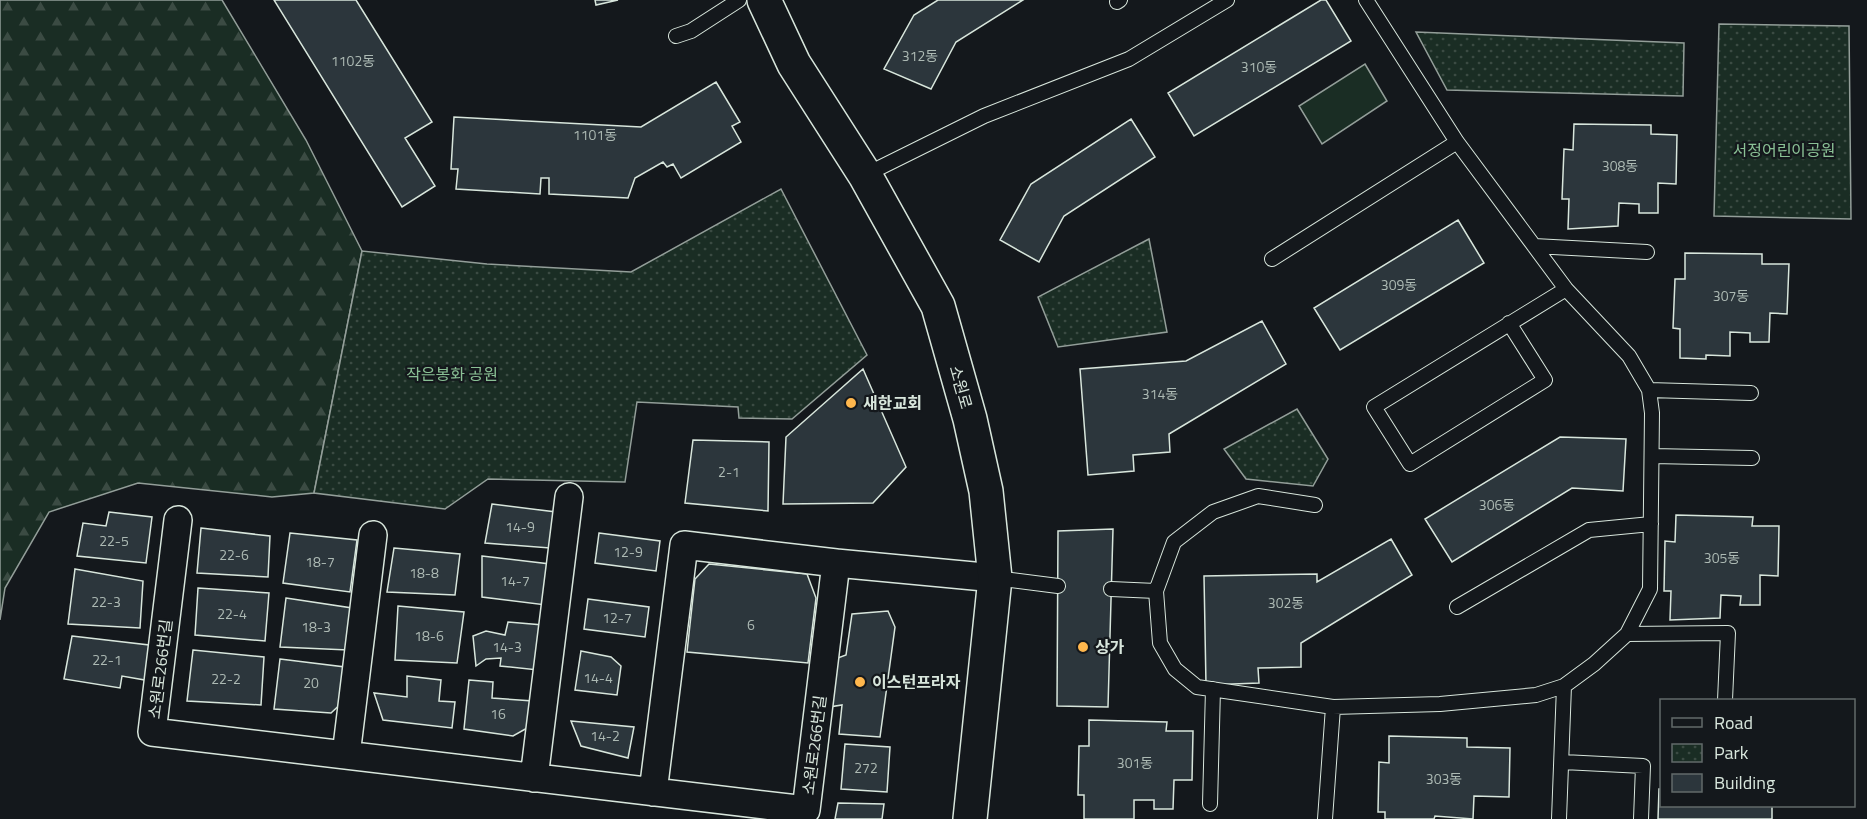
<svg xmlns="http://www.w3.org/2000/svg" width="1867" height="819" viewBox="0 0 1867 819" font-family="'Titillium Web','Noto Sans KR',sans-serif">
  <style>
    .forest { fill: url(#forest-firs); stroke: #939e99; stroke-width: 1.5 }
    .park { fill: url(#park-dots); stroke: #939e99; stroke-width: 1.5 }
    .pitch { fill: #1a2d24; stroke: #939e99; stroke-width: 1.5 }
    .building { fill: #2c363c; stroke: #d8e6dc; stroke-width: 1.5 }
    .lines { fill: none; stroke-linecap: round; stroke-linejoin: round }
    .lane-casing { stroke: #d8e6dc; stroke-width: 16 }
    .street-casing { stroke: #d8e6dc; stroke-width: 30 }
    .secondary-casing { stroke: #d8e6dc; stroke-width: 36 }
    .lane { stroke: #14181c; stroke-width: 14 }
    .street { stroke: #14181c; stroke-width: 27 }
    .secondary { stroke: #14181c; stroke-width: 33 }
    .poi-dot { fill: #ffb74d; stroke: #14181c; stroke-width: 2 }
    .labels { text-anchor: middle; stroke-width: 4.5; stroke-linejoin: round; paint-order: stroke }
    .number-label { font-size: 14px; fill: #adbab4 }
    .park-label { font-size: 16px; fill: #8ac095; stroke: #14181c }
    .street-label { font-size: 16px; fill: #d8e6dc; stroke: #14181c }
    .poi-label { font-size: 16px; font-weight: bold; fill: #d8e6dc; stroke: #14181c; text-anchor: start }
  </style>
  <defs>
    <pattern id="forest-firs" width="22" height="20" patternUnits="userSpaceOnUse" patternTransform="scale(1.5)"><rect width="22" height="20" fill="#1a2d24"/><path d="M5 1l3.5 6h-7zM16 11l3.5 6h-7z" fill="#3b4b43"/></pattern>
    <pattern id="park-dots" width="8" height="8" patternUnits="userSpaceOnUse" patternTransform="scale(1.5)"><rect width="8" height="8" fill="#1a2d24"/><path d="M2 2h.1M6 6h.1" fill="none" stroke="#3b4b43" stroke-width="1.8" stroke-linecap="round"/></pattern>
  </defs>
  <rect width="100%" height="100%" fill="#14181c"/>
  <path class="forest" d="M0 0H222L306 140 362 251 314 493 272 497 138 483 49 512 5 588 0 620Z"/>
  <path class="park" d="M1719 24 1849 26 1851 219 1714 216Z
    M1416 32 1684 43 1683 96 1447 90Z
    M781 189 867 355 792 419 739 418 738 407 637 402 625 482 488 479 445 509 314 493 362 251 487 264 631 272Z
    M1149 239 1167 332 1058 347 1038 297Z
    M1297 409 1328 459 1313 486 1246 479 1224 449Z"/>
  <path class="pitch" d="M1365 64 1387 101 1322 144 1299 106Z"/>
  <path class="building" d="M274 0H356L432 122 405 138 435 186 402 207Z
    M595 0H618L596 5Z
    M938 0H1023L956 42 931 89 884 69 914 15Z
    M1321 0H1326L1351 41 1194 136 1168 93Z
    M716 82 740 122 732 126 741 142 681 178 673 164 667 167 663 162 635 178 628 198 549 194V178H541L540 194 456 189 458 169H451L454 117 641 127Z
    M1131 119 1155 157 1064 216 1039 262 1000 240 1031 184Z
    M1574 124 1651 125V134L1677 135 1676 184 1658 183V213H1639V204L1619 203 1618 226 1568 229 1569 199H1562L1564 149 1573 150Z
    M1458 220 1484 263 1340 350 1314 308Z
    M1685 253 1762 254V264H1789L1787 314 1770 313 1769 342H1750V333L1730 332V356L1706 355V359L1680 358V329L1673 328 1675 279H1685Z
    M1262 321 1286 364 1169 434 1170 452 1133 455 1134 471 1088 475 1080 369 1186 361Z
    M863 369 906 467 873 503 783 504 786 437Z
    M1560 437 1626 439 1623 491 1572 488 1452 562 1425 519Z
    M693 440 769 442 768 511 685 503Z
    M492 504 556 512 550 548 485 543Z
    M109 512 152 517 146 563 77 556 83 523 106 526Z
    M1676 515 1753 517 1752 526H1779L1778 576 1760 575V605H1740L1741 596 1721 595 1720 618 1670 620 1671 591H1664L1665 541 1675 542Z
    M201 528 270 536 268 577 197 573Z
    M1113 529 1108 707 1057 706 1058 531Z
    M290 533 357 540 350 592 283 583Z
    M599 533 660 541 656 571 595 563Z
    M1391 539 1412 575 1301 643V667L1258 668 1259 683 1206 685 1204 576 1317 574V582Z
    M394 548 460 554 455 595 387 592Z
    M482 556 550 564 546 605 482 597Z
    M709 564 807 574 816 598 808 663 687 652 695 579Z
    M75 569 143 581 140 628 68 624Z
    M198 588 269 593 265 641 195 635Z
    M286 598 352 608 348 650 280 647Z
    M588 599 649 607 645 637 584 629Z
    M398 606 464 612 457 663 395 660Z
    M888 611 895 627 880 737 839 734 842 705 829 707 835 659 846 655 852 614Z
    M508 622 543 625 538 670 500 666 501 658 486 659 476 666 473 636 486 631 505 635Z
    M72 636 149 645 145 680 122 676 120 688 64 679Z
    M193 650 264 657 261 705 187 701Z
    M581 651 611 657 621 666 617 695 575 690Z
    M280 659 345 667 346 699 331 713 274 709Z
    M407 676 441 680 439 701 455 702 452 728 383 720 374 693 407 697Z
    M469 680 493 682 492 698 533 701 529 727 513 736 464 729Z
    M1089 720 1167 722 1166 731H1193L1192 780H1174L1173 809H1154V800H1134V819H1084V795H1078L1079 746H1089Z
    M571 721 634 727 628 758 581 746Z
    M1389 736 1467 738V747L1510 748 1509 797 1474 796 1473 819 1435 816 1434 819H1385V812H1378L1379 762 1389 763Z
    M845 744 890 747 887 792 841 789Z
    M1659 789H1662V806H1772V819H1658Z
    M838 803 884 804 882 819H835Z"/>
  <g class="lines">
    <defs>
      <path id="lane" d="M1117 2 1120 0
        M676 36 691 31 739 0
        M865 175 984 116 1129 59 1227 0
        M1534 246 1647 252
        M1272 259 1457 142
        M1509 323 1545 380 1410 464 1374 407 1566 289
        M1649 390 1751 393
        M1652 456 1752 458
        M1315 505 1258 496 1213 512 1174 542 1156 591 1160 643 1175 669 1197 687 1333 707 1440 704 1536 695 1564 686 1594 664 1627 634 1650 589 1652 413 1649 390 1629 356 1566 289 1457 142 1366 0
        M995 578 1058 586
        M1111 589 1156 591
        M1457 607 1589 530 1651 524
        M1627 634 1728 633 1725 700
        M1563 762 1643 766 1641 819
        M1210 804 1213 689
        M1325 819 1333 707
        M1559 819 1564 686"/>
      <path id="street" d="M178 520 152 732 806 810 836 563 995 578
        M346 755 373 535
        M534 778 569 497
        M653 792 684 545 836 563"/>
      <path id="secondary" d="M764 0 794 64 865 175 938 306 970 419 986 491 995 578 970 819"/>
    </defs>
    <use href="#lane" class="lane-casing"/>
    <use href="#street" class="street-casing"/>
    <use href="#secondary" class="secondary-casing"/>
    <use href="#lane" class="lane"/>
    <use href="#street" class="street"/>
    <use href="#secondary" class="secondary"/>
  </g>
  <g class="poi-dot">
    <circle cx="851" cy="403" r="6"/>
    <circle cx="1083" cy="647" r="6"/>
    <circle cx="860" cy="682" r="6"/>
  </g>
  <g class="labels">
    <g class="number-label">
      <text x="920" y="61">312동</text>
      <text x="353" y="66">1102동</text>
      <text x="1259" y="72">310동</text>
      <text x="595" y="140">1101동</text>
      <text x="1620" y="171">308동</text>
      <text x="1399" y="290">309동</text>
      <text x="1731" y="301">307동</text>
      <text x="1160" y="399">314동</text>
      <text x="729" y="477">2-1</text>
      <text x="1497" y="510">306동</text>
      <text x="520" y="532">14-9</text>
      <text x="114" y="546">22-5</text>
      <text x="628" y="557">12-9</text>
      <text x="234" y="560">22-6</text>
      <text x="1722" y="563">305동</text>
      <text x="320" y="567">18-7</text>
      <text x="424" y="578">18-8</text>
      <text x="515" y="586">14-7</text>
      <text x="106" y="607">22-3</text>
      <text x="1286" y="608">302동</text>
      <text x="232" y="619">22-4</text>
      <text x="617" y="623">12-7</text>
      <text x="751" y="630">6</text>
      <text x="316" y="632">18-3</text>
      <text x="429" y="641">18-6</text>
      <text x="507" y="652">14-3</text>
      <text x="107" y="665">22-1</text>
      <text x="598" y="683">14-4</text>
      <text x="226" y="684">22-2</text>
      <text x="311" y="688">20</text>
      <text x="498" y="719">16</text>
      <text x="605" y="741">14-2</text>
      <text x="1135" y="768">301동</text>
      <text x="866" y="773">272</text>
      <text x="1444" y="784">303동</text>
    </g>
    <g class="park-label">
      <text x="1784" y="156">서정어린이공원</text>
      <text x="452" y="380">작은봉화 공원</text>
    </g>
    <g class="street-label">
      <text transform="translate(961 387) rotate(74)" y="6">소원로</text>
      <text transform="translate(160 669) rotate(-83)" y="6">소원로266번길</text>
      <text transform="translate(814 745) rotate(-83)" y="6">소원로266번길</text>
    </g>
    <g class="poi-label">
      <text x="863" y="409">새한교회</text>
      <text x="1095" y="653">상가</text>
      <text x="872" y="688">이스턴프라자</text>
    </g>
  </g>
  <rect x="1660" y="699" width="195" height="108" fill="#14181c" stroke="#626a69" stroke-width="1.5"/>
  <rect x="1672" y="718" width="30" height="9" fill="#14181c" stroke="#626a69" stroke-width="1.5"/>
  <text x="1714" y="729" font-size="18" fill="#d8e6dc">Road</text>
  <rect x="1672" y="744" width="30" height="18" fill="url(#park-dots)" stroke="#626a69" stroke-width="1.5"/>
  <text x="1714" y="759" font-size="18" fill="#d8e6dc">Park</text>
  <rect x="1672" y="774" width="30" height="18" fill="#2c363c" stroke="#626a69" stroke-width="1.5"/>
  <text x="1714" y="789" font-size="18" fill="#d8e6dc">Building</text>
</svg>
